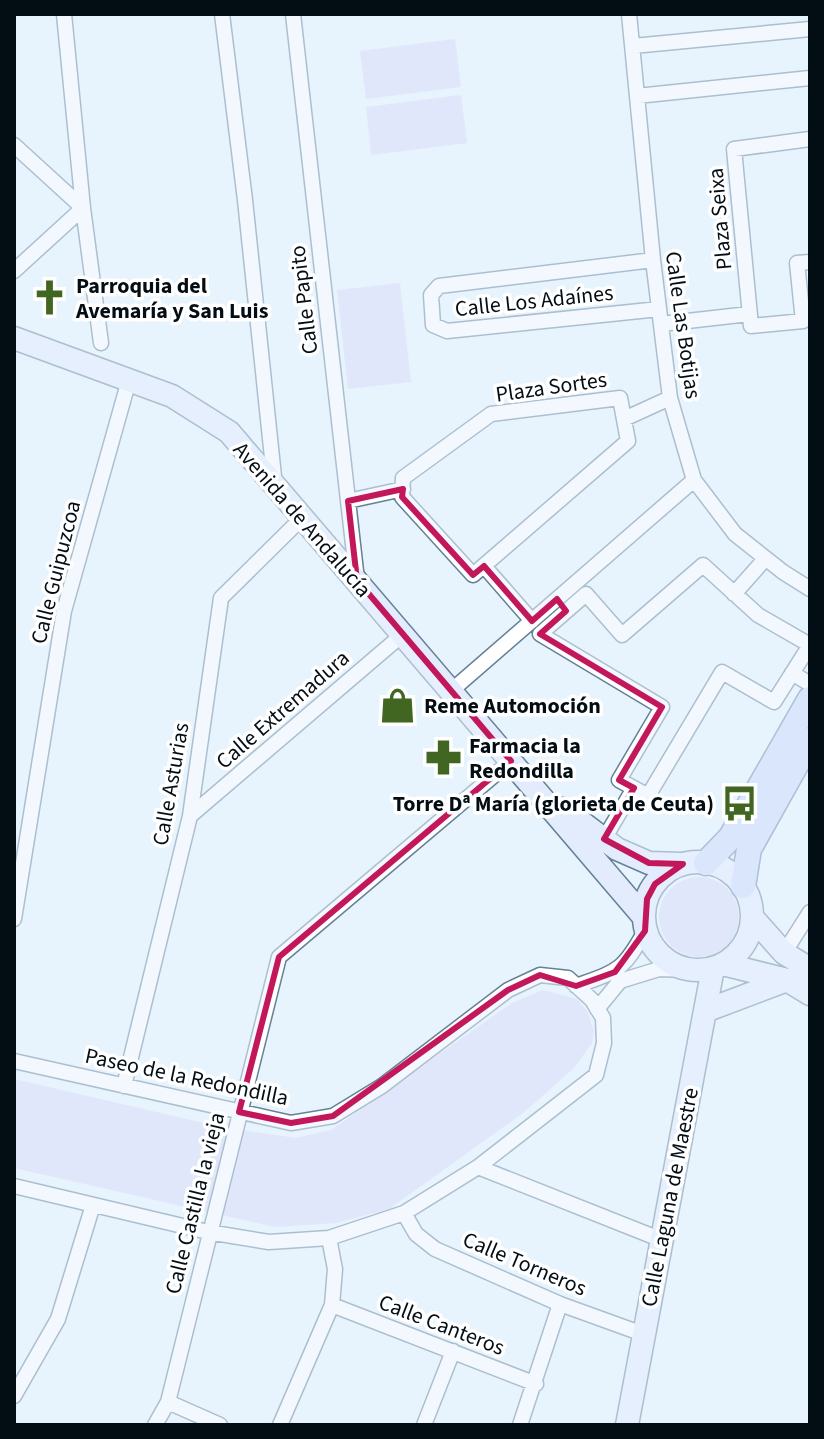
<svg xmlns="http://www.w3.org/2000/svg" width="824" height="1439" viewBox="0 0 824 1439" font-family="'Source Sans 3',sans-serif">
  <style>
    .green { fill: #d8d9f8 }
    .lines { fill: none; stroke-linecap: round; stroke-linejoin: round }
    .street-casing { stroke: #648196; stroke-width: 17 }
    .secondary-casing { stroke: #648196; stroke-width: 25 }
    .primary-casing { stroke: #6a80a6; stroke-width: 27 }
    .street { stroke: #fff; stroke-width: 14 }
    .secondary { stroke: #e3ecfc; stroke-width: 22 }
    .primary { stroke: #c7d8f9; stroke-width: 24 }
    .marked { fill: none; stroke: #c2185b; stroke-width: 6; stroke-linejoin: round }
    .labels { text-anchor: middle; stroke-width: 7; stroke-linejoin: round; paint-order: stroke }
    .street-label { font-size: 22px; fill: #030d14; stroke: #fff }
    .poi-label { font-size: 22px; font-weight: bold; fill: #030d14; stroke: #fff; text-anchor: start }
  </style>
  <rect width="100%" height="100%" fill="#e7f3fd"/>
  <path class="green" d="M455 39 461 87 366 99 360 51Z
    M461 95 467 143 371 155 366 107Z
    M400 283 411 382 348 389 337 290Z
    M659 917a40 40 0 1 1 80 0a40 40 0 1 1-80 0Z
    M543 990 577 999 587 1011 594 1031 592 1043 574 1068 523 1113 389 1209 336 1223 275 1227 14 1168V1079L221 1127 296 1138 331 1130 512 1003Z"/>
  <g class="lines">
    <defs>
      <path id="street" d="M64 14 83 208 101 343
        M222 14 245 200 275 486
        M293 14 357 580
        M629 14 653 260 670 398 694 480 735 534 783 572 810 589
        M633 46 810 29
        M637 96 810 78
        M810 139 734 149 751 326 803 321 797 263 810 262
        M14 145 83 208
        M653 260 439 286 431 295 433 325 447 331 659 309
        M14 271 83 208
        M661 324 749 314
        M620 398 628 441 473 575 402 497 403 478 491 414Z
        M624 419 670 398
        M348 501 403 489
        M703 565 758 615 810 645 774 702 722 672 648 796 619 780 662 707 540 634 586 594 622 635Z
        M484 566 532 621
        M734 594 765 559
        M792 673 810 684
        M451 691 694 480
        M190 816 402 635
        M604 839 634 788
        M14 919 64 611 129 380
        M784 953 810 912
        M576 986C618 971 623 971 645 931
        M597 1009 620 981 659 969 689 970
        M14 1061 291 1123 333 1116 382 1086 508 990 540 975 568 978 592 1000 603 1018 604 1043 596 1075 478 1167 404 1213 329 1238 269 1242 208 1232 14 1186
        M124 1086 190 816 221 598 302 518
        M478 1167 662 1240
        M404 1213 416 1234 435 1249 560 1304 643 1334
        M332 1305 536 1384
        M14 1396 58 1319 93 1205
        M168 1402 220 1425
        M155 1425 168 1402 279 957 511 761
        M280 1425 332 1305 335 1269 329 1238
        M424 1425 453 1351
        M520 1425 560 1304"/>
      <path id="secondary" d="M14 338 172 396 229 432 643 916
        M564 809 617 849 649 863 681 864
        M644 916a54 54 0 1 1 108 0a54 54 0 1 1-108 0Z
        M752 917 784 953 810 969
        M723 964 787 980 810 994
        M705 1011 787 980
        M627 1425 713 968"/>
      <path id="primary" d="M706 863 731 837 810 699
        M743 886 749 849 810 740"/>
    </defs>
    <use href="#street" class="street-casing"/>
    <use href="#secondary" class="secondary-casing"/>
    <use href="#primary" class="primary-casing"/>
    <use href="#street" class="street"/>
    <use href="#secondary" class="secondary"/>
    <use href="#primary" class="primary"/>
  </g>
  <path d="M0 0H824V1439H0ZM403 489 402 497 473 575 484 566 532 621 557 599 566 611 540 634 662 707 619 780 634 788 604 839 649 863 683 864 655 884 647 899 645 931 615 972 576 986 540 975 508 990 333 1116 291 1123 239 1112 279 957 511 761 357 580 348 501Z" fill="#e7f3fd" fill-opacity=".55" fill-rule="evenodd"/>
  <path class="marked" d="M403 489 402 497 473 575 484 566 532 621 557 599 566 611 540 634 662 707 619 780 634 788 604 839 649 863 683 864 655 884 647 899 645 931 615 972 576 986 540 975 508 990 333 1116 291 1123 239 1112 279 957 511 761 357 580 348 501Z"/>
  <defs>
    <symbol id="church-bare" viewBox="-9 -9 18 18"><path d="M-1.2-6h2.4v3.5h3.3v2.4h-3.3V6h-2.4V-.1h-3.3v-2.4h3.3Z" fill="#406621" stroke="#fff" stroke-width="2.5" paint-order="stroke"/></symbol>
    <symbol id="shop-bare" viewBox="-9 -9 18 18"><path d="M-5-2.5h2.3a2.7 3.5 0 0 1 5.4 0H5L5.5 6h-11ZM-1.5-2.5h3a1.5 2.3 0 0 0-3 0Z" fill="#406621" stroke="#fff" stroke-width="2.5" paint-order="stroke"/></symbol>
    <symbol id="pharmacy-bare" viewBox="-9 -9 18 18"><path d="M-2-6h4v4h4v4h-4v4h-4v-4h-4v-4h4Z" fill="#406621" stroke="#fff" stroke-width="2.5" paint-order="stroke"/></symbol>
    <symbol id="bus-bare" viewBox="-9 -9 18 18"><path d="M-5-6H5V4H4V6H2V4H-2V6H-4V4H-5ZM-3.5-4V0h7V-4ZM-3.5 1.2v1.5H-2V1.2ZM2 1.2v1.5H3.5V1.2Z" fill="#406621" stroke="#fff" stroke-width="2.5" paint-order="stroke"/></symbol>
  </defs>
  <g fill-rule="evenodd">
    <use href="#church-bare" x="24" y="272" width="51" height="51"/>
    <use href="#shop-bare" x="372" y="680" width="51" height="51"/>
    <use href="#pharmacy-bare" x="418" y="732" width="51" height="51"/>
    <use href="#bus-bare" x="714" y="778" width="51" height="51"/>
  </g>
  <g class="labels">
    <g class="street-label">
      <text transform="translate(719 219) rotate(-95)" y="8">Plaza Seixa</text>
      <text transform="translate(303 300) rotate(-97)" y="8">Calle Papito</text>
      <text transform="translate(534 300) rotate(-6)" y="8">Calle Los Adaínes</text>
      <text transform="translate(684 325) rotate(82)" y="8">Calle Las Botijas</text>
      <text transform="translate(551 386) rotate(-8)" y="8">Plaza Sortes</text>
      <text transform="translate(303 519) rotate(49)" y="8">Avenida de Andalucía</text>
      <text transform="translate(55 572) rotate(-76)" y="8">Calle Guipuzcoa</text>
      <text transform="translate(282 709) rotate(-41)" y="8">Calle Extremadura</text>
      <text transform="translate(170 784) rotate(-80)" y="8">Calle Asturias</text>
      <text transform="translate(187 1076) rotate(12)" y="8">Paseo de la Redondilla</text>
      <text transform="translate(669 1197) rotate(-79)" y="8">Calle Laguna de Maestre</text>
      <text transform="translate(194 1203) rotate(-76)" y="8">Calle Castilla la vieja</text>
      <text transform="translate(525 1263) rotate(23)" y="8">Calle Torneros</text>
      <text transform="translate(442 1324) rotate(21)" y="8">Calle Canteros</text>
    </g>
    <g class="poi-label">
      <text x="76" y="293">Parroquia del<tspan x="76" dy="25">Avemaría y San Luis</tspan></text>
      <text x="424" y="713">Reme Automoción</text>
      <text x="469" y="753">Farmacia la<tspan x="469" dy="25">Redondilla</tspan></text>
      <text x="714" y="811" text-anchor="end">Torre Dª María (glorieta de Ceuta)</text>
    </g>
  </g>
  <rect width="824" height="1439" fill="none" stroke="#030d14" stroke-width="32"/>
</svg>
